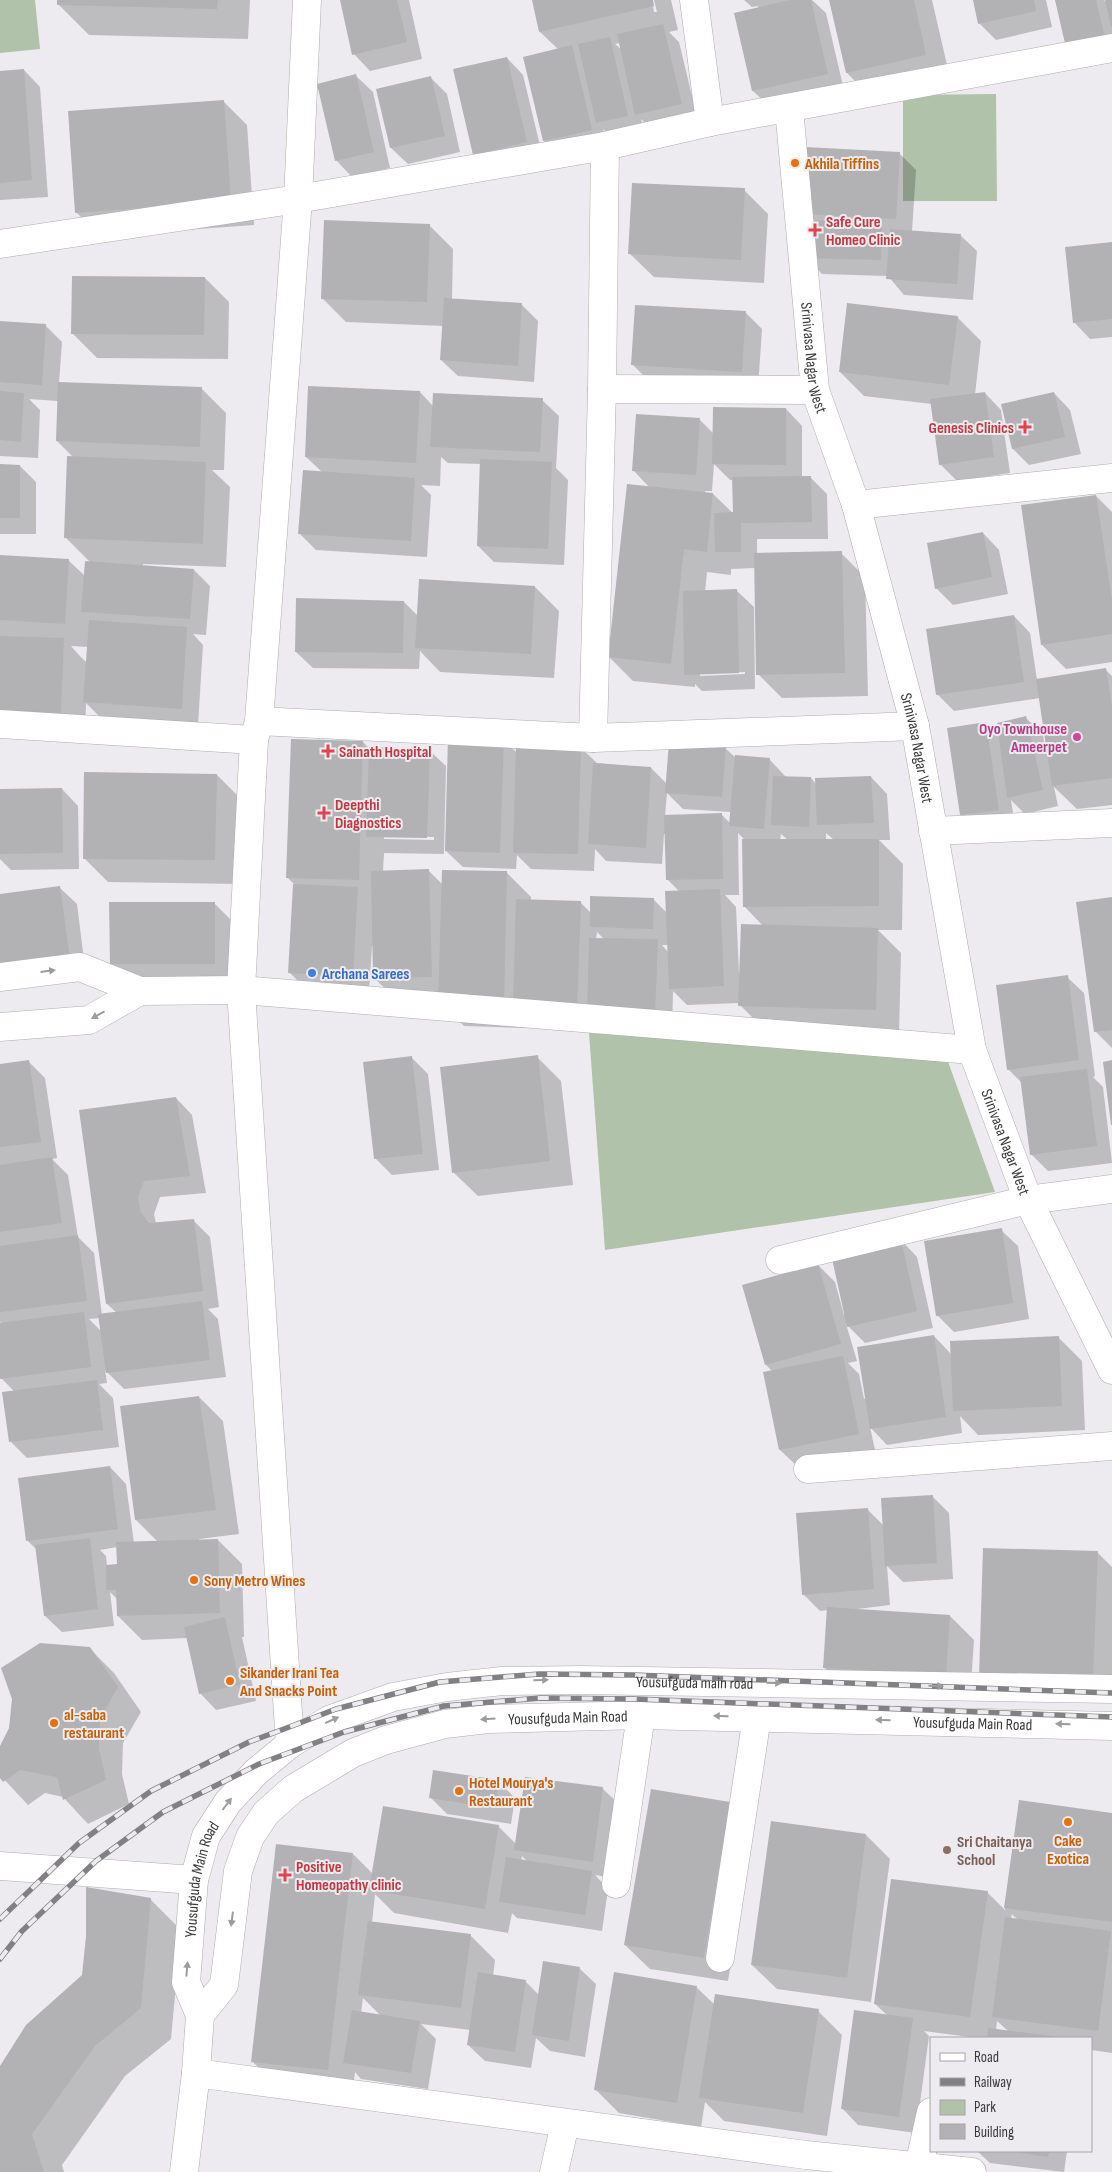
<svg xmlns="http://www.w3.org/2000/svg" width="1112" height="2172" viewBox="0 0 1112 2172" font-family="'Sofia Sans Condensed',sans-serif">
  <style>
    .green { fill: #b0c3aa }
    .shadow { fill: #0003; fill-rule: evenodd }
    .building { fill: #b2b2b5 }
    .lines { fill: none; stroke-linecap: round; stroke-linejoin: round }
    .minor-casing { stroke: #adacaf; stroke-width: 29 }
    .major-casing { stroke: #adacaf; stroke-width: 29 }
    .minor { stroke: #fff; stroke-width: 28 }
    .major { stroke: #fff; stroke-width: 28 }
    .rail-casing { stroke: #818082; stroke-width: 5.5 }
    .rail { stroke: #edebef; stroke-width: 4; stroke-dasharray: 11; stroke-linecap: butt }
    .oneway { fill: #9c9c9d }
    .food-dot { fill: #e8710a; stroke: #edebef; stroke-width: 2 }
    .health-dot { fill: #e0444e; stroke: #edebef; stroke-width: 2 }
    .hotel-dot { fill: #d1479c; stroke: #edebef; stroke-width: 2 }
    .shop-dot { fill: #3f7fe0; stroke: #edebef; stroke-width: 2 }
    .education-dot { fill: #8d6e63; stroke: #edebef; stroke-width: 2 }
    .labels { text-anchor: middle; stroke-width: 4; stroke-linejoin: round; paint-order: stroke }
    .food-label { font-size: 16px; font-weight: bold; fill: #c56008; stroke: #edebef; text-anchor: start }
    .health-label { font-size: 16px; font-weight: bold; fill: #be3a42; stroke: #edebef; text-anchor: start }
    .street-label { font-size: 16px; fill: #3a3a3b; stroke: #edebef }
    .hotel-label { font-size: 16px; font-weight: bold; fill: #b23c85; stroke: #edebef; text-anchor: end }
    .shop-label { font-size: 16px; font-weight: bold; fill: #366cbe; stroke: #edebef; text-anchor: start }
    .education-label { font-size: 16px; font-weight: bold; fill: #785e54; stroke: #edebef; text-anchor: start }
  </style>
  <rect width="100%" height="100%" fill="#edebef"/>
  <path class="green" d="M0 0H35L40 49 0 53Z
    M996 94 997 201H903V95Z
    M589 1033 946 1056 995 1192 605 1250Z"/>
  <path class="shadow" d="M58 0H250L248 39 89 35 58 4Z
    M341 0H409L422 59 370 71 354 54Z
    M533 0H652L654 12H657L654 0H671L678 30 669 32 679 42 698 121 653 131 641 119 644 132 614 139 603 129 607 146 560 157 544 141 559 50 540 32ZM620 43 622 50 615 44Z
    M744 0H812L826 13 844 90 770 107 753 91 736 14 758 9V6L752 7Z
    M830 0H932L950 78 871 97 847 73Z
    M974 0H1046L1052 27 996 40 979 23Z
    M1056 0H1104L1107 3 1106 0H1112V61L1085 68 1068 51Z
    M507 58 523 75 543 158 491 170 474 154Z
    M24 70 40 87 48 197 0 200V72Z
    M356 76 373 92 390 168 352 177 336 160Z
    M430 77 447 94 460 152 408 164 391 148Z
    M223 101 247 125 254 225 100 236 76 212Z
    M899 153 916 170 912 231 960 235 977 251 973 300 904 295 888 276 822 274 806 257 803 213Z
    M744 190 768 214 764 283 654 277 629 253Z
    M429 225 453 249 452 299 521 304 538 321 534 382 458 376 441 360 444 326 346 322 322 298Z
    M1112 243V337L1090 339 1074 322Z
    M205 278 229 302 228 359 97 358 73 334Z
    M746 313 762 329 758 388 649 381 632 364Z
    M957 317 981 341 975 395 985 393 1001 410 1010 473 957 481 940 464 932 404 864 396 840 372Z
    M0 322 45 325 62 342 59 383 202 389 226 413 224 470H212L230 487 226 567 143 564V566L194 570 210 586 206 635 193 634 203 645 198 725 101 718 86 703 85 737 0 734V556L68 560 85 576 90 562 65 537 74 458 57 441 58 401 29 399 40 410 38 458 0 456ZM71 646 88 647 87 663 78 654Z
    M420 392 433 406 542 400 559 416 556 468 568 480 564 565 494 562 478 546 481 464 448 463 441 457 440 486 421 485 431 495 427 557 316 550 299 533 322 472 306 457Z
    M1054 393 1070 410 1081 454 1029 465 1013 449 1002 405Z
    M786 409 802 426V478H811L827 494 828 539H757V554L841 553 865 577 868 696 782 698 758 674 756 568 731 569V575L707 572 705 592 737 591 754 607 755 689 702 691 695 684V687L633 681 609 657 650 488 633 470 699 419 714 434ZM714 464 730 480H733L734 514 713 494 705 493V491H712ZM745 672V674L700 676V673Z
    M0 466H20L36 482V534H0Z
    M1096 496 1112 512V662L1066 669 1042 645 1022 506Z
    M983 533 999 550 1008 594 953 605 936 588Z
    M535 587 559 611 554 678 440 672 420 651 419 669 313 668 296 652 404 602 418 616Z
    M1014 616 1030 633 1037 680 1105 669 1112 676V805L1077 809 1054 787 1058 806 1025 814 1011 800 1015 826 978 831 961 815 986 724 1000 738 1026 718 1043 734 1044 742 1046 741 1040 698 954 711 937 694Z
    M503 739 517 753 580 747 597 763 651 768 667 784 725 748 736 758 769 759 786 777 811 778 816 784 871 777 887 794 890 840H879L903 864 902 930H878L901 953 899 1034 764 1029 740 1005V1003L687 1005 673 991 672 1033 528 1022V1028L464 1026 439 1002 391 994 374 978V946H372L369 992 306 989 289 972 294 884 287 877 363 742 369 748 429 750 446 766 444 854 384 853 383 872 429 871 443 885 507 873 531 897V901L580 902 591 913 653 899 667 913 680 892 667 879 666 834H664L662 864 606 861 595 849 594 871 531 869 517 855 516 869 463 867 446 851ZM667 793 683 809 731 812V824L721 814 665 816ZM738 833 746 841 744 906 763 926 741 973H739L736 907 725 895H739ZM826 833 834 840H826ZM781 834 788 840H780ZM384 836 434 837V840L384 839ZM597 932 604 939H596ZM662 945H668V952Z
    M217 775 241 799 239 884 108 882 84 858Z
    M62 789 78 806 79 869 11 870 0 859V790Z
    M60 888 77 904 86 976 0 895Z
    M1112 899V1048L1095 1031Z
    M214 903 231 920V980H127L111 963Z
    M1067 977 1084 993 1095 1076 1093 1077 1103 1087 1112 1163 1048 1171 1031 1154 1022 1083 1008 1069Z
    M537 1057 561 1081 573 1185 478 1196 453 1172Z
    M412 1058 428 1074 439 1170 392 1175 376 1159 364 1063Z
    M29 1062 45 1078 57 1158 52 1159 68 1175 78 1237 94 1253 102 1315 117 1313 107 1304 80 1111 176 1098 192 1115 206 1193 160 1197 154 1214 156 1224 193 1220 210 1237 219 1307 208 1309 218 1319 226 1377 124 1389 105 1370 107 1383 99 1384 113 1398 119 1447 27 1458 11 1442 15 1392 1 1378 0 1368V1324H2L0 1322V1066ZM100 1318 102 1332 89 1319Z
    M1001 1230 1018 1246 1029 1319 954 1332 937 1315Z
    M901 1240 917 1257 933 1328 865 1343 846 1324 857 1361 848 1363 859 1374 864 1399 934 1336 952 1355 1058 1337 1082 1361 1085 1430 978 1435 960 1416 962 1433 887 1445 870 1427 875 1450 797 1466 780 1450 773 1372 766 1365 818 1265 835 1282 844 1315H846Z
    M199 1397 223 1421 239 1534 199 1539V1541L218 1540 242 1564 244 1637H242L256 1701 216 1710 200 1693 188 1638 142 1640 118 1616V1600L110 1592 114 1626 62 1632 45 1616 37 1550 27 1540 110 1467 126 1484 134 1543 158 1542 136 1520ZM117 1547 118 1566H107L106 1556 100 1550Z
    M933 1497 949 1513 953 1579 903 1582 887 1566 890 1605 849 1610 950 1616 974 1640 970 1699 848 1691 824 1667 828 1610 820 1611 803 1594 868 1510 884 1526Z
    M1097 1552 1112 1567V1703L1004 1700Z
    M89 1648 114 1673 141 1712 123 1743 122 1774 129 1804 88 1824 63 1797 45 1793 28 1805 0 1775V1749L10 1728Z
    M526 1778 603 1789 620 1805 609 1877 595 1875 608 1889 602 1931 517 1918 512 1913 508 1933 394 1913 375 1894 372 1923 471 1936 495 1960 493 1976 525 1981 539 1995 579 1968 596 1984 585 2057 550 2051 536 2038 531 2068 485 2061 468 2045 471 2030 421 2024 436 2039 428 2089 361 2079 355 2072 352 2094 277 2086 253 2062 353 1854 373 1874 498 1826 516 1844ZM522 1856 528 1862 521 1861ZM363 1998 381 2016 361 2013Z
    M499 1782 515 1798 511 1824 447 1814 430 1797Z
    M1020 1802 1112 1814V2053L1091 2050V2038H977L924 2031 929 2036 916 2133 858 2125 842 2108 888 2016 875 2004 987 1892 1005 1910ZM1012 1914 1018 1920 1011 1919ZM997 2021 1008 2031 996 2030Z
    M729 1803 754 1828 728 1981 650 1969 625 1945Z
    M866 1835 890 1859 871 2002 777 1989 752 1965Z
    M150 1899 181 1930 171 2039 125 2076 62 2165 64 2172H0V2068Z
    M696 1987 715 2005 818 2011 842 2035 827 2136 724 2121 705 2102 701 2127 619 2113 595 2089Z
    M977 2151H1067L1064 2172 990 2163Z"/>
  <path class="building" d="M57 0H218L217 9 57 5Z
    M340 0H397L407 42 352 55Z
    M532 0H653L654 6 539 32Z
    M790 0H811L828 74 752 91 734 13Z
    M829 0H914L926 55 846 73Z
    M973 0H1034L1036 11 978 24Z
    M1055 0H1096L1106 43 1067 52Z
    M1105 0H1112V26H1111Z
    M663 24 682 104 635 115 617 34Z
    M610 37 628 116 596 123 578 44Z
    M572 45 592 130 543 141 523 57Z
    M507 57 527 142 473 155 453 69Z
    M24 69 32 180 0 183V71Z
    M356 74 374 152 335 161 317 84Z
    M431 76 445 136 390 148 376 89Z
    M224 100 231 201 75 213 68 111Z
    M805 147 900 152 896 219 802 214Z
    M632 183 745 188 741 260 628 254Z
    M324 220 430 224 427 302 321 299Z
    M806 220 882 223 881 260 805 258Z
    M890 229 961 234 957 284 886 279Z
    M1112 242V319L1073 323 1065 247Z
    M72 276 205 277 204 335 71 334Z
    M444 298 522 303 518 366 440 360Z
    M847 303 958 316 949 385 839 372Z
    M635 305 746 311 742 372 631 365Z
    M0 321 46 324 42 385 0 382Z
    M58 382 202 387 200 447 56 441Z
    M308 386 420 391 416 463 305 457Z
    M0 391 24 393 21 442 0 440Z
    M985 392 994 457 939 465 930 399Z
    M1054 392 1065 437 1012 449 1001 404Z
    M433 393 543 398 540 452 430 447Z
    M713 407 786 408V465L712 464Z
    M636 414 700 418 696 475 632 471Z
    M67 456 206 462 203 544 64 538Z
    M480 459 552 462 548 549 477 546Z
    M0 464 20 465V518H0Z
    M303 470 415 478 411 541 298 534Z
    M811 476 812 522 741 523V552H715L714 513 733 512 732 477Z
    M627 484 713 493 707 552 684 549 671 664 608 657Z
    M1096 495 1112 600V634L1041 645 1021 505Z
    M983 532 992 577 935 589 927 543Z
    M842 551 845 673 756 675 754 553Z
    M0 555 69 559 65 624 0 620Z
    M85 561 194 569 190 619 81 612Z
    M419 579 535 586 531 654 415 648Z
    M737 589 739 673 684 675 683 591Z
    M296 598 404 601 403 653 295 652Z
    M1014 615 1024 682 936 695 926 629Z
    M89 620 187 627 182 709 83 702Z
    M0 636 64 638 61 713 0 711Z
    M1106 668 1112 707V778L1052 786 1036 679Z
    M1026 716 1043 790 1007 798 997 723Z
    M986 722 999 810 960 815 947 728Z
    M448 737 504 738 500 853 445 851Z
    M291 739 363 741 359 880 286 878Z
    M669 742 726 746 722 797 665 793Z
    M516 744 581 746 578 854 513 853Z
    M369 747 430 749 427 838 366 837Z
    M735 755 770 758 764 829 729 826Z
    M593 763 651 767 646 848 588 844Z
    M84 772 217 774 215 860 83 859Z
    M773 776 811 777 809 827 771 825Z
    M871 776 874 823 817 825 815 778Z
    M62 788 63 853 0 854V789Z
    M722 813 723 879 666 880 664 815Z
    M742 839H879V906L743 907Z
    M429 869 432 977 373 978 371 871Z
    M442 870 507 871 504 1004 438 1003Z
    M293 884 358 887 353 976 288 973Z
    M60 886 70 959 0 968V894Z
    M720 889 724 986 669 989 665 891Z
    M590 896 654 898 653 929 590 927Z
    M1112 897V1030L1094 1032 1076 902Z
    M516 899 581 901 577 1011 513 1009Z
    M109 902H215V964H110Z
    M741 924 878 928 876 1010 738 1006Z
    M589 938 658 939 655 1017 587 1015Z
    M1068 975 1079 1060 1007 1070 996 985Z
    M538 1055 550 1161 452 1173 440 1067Z
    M412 1056 423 1154 374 1159 363 1062Z
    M29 1060 41 1142 0 1147V1064Z
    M1112 1060V1125H1111L1103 1062Z
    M1087 1069 1097 1146 1030 1155 1020 1077Z
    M176 1097 190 1176 144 1181 138 1197 140 1211 149 1223 194 1219 203 1291 106 1304 79 1110Z
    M52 1157 62 1223 0 1232V1165Z
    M1002 1228 1013 1303 936 1316 924 1241Z
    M78 1235 87 1301 0 1312V1246Z
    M901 1239 917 1311 847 1327 831 1254Z
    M818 1264 841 1344 765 1365 742 1285Z
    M202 1301 210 1360 106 1373 98 1314Z
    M84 1312 91 1367 0 1379V1323Z
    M934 1335 946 1417 870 1429 857 1347Z
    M1059 1336 1062 1406 953 1411 950 1341Z
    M843 1356 859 1434 779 1450 763 1372Z
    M97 1380 103 1430 9 1442 2 1392Z
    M199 1396 216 1510 135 1520 120 1406Z
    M110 1466 118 1529 26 1541 18 1478Z
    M933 1495 937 1563 885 1566 881 1498Z
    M868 1508 874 1589 802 1595 796 1513Z
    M90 1538 98 1609 44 1616 35 1545Z
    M218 1539 220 1613 117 1616 116 1590H106V1565L117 1564 116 1542Z
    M983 1548 1098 1551 1093 1680 979 1676Z
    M827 1607 950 1615 946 1675 823 1668Z
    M225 1617 240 1685 199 1694 184 1627Z
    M40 1643 90 1647 118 1687 100 1719 99 1749 106 1780 63 1800 57 1777 20 1770 3 1782 0 1778V1746L9 1728 12 1699 1 1668Z
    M433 1770 499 1780 495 1808 429 1798Z
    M525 1777 603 1787 593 1862 514 1850Z
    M651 1789 730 1802 704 1958 624 1945Z
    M1019 1800 1112 1813V1922L1004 1908Z
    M383 1806 499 1825 485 1909 369 1890Z
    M771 1821 866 1834 847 1978 751 1965Z
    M276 1844 353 1853 328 2070 251 2062Z
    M506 1857 592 1871 585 1915 499 1902Z
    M891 1879 988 1891 970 2017 874 2004Z
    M86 1887 151 1898 141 2008 95 2046 32 2134 44 2172H0V2066L26 2025 82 1975 86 1936Z
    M1005 1917 1111 1931 1098 2031 992 2017Z
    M368 1921 471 1934 461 2008 358 1995Z
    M543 1961 580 1967 569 2041 532 2035Z
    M478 1972 526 1980 515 2052 467 2045Z
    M614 1972 697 1986 677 2103 594 2090Z
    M715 1994 819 2009 803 2113 699 2098Z
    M352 2010 420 2021 411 2073 343 2063Z
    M854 2010 913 2018 899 2117 841 2109Z
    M988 2028 1060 2037V2038H987Z
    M1008 2151H1049L1048 2157Z"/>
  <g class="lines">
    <defs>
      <g id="minor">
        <path d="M694 0 710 122"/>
        <path id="s1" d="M789 109 815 390 856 505 915 726 972 1050 1028 1200 1112 1370"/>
        <path d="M0 244 298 199 605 146 710 122 1112 48"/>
        <path d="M602 389 815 390"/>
        <path d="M856 505 1112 478"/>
        <path d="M259 721 593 738 915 726"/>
        <path d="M0 724 254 740"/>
        <path d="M593 738 602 389 605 146"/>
        <path d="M933 831 1112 823"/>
        <path d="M0 977 80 967 140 991 241 990 972 1050"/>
        <path d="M0 1027 89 1020 140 991"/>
        <path d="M780 1260 1028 1200 1112 1189"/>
        <path d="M808 1469 1112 1446"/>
        <path d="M290 1744 241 990 254 740 259 721 298 199 307 0"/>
        <path d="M0 1866 194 1880"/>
        <path d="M616 1884 641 1715"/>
        <path d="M720 1958 757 1717"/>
        <path d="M196 2073 806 2155 972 2172"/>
        <path d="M919 2166 931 2112"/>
        <path d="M554 2172 565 2124"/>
      </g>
      <g id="major">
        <path id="s2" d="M200 2015 224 1985 238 1871 250 1837 266 1813 293 1789 353 1753 386 1740 445 1724 488 1719 641 1715 1112 1726"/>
        <path id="s3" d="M184 2172 196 2073 200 2015 186 1982 194 1880 206 1836 228 1802 256 1772 290 1744 329 1720 393 1697 447 1687 502 1681 580 1680 1112 1689"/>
      </g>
    </defs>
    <use href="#minor" class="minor-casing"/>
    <use href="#major" class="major-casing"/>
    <use href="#minor" class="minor"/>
    <use href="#major" class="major"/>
    <defs>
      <path id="rail" d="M0 1919 79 1843 151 1791 249 1742 284 1729 336 1709 440 1682 539 1674 634 1675 1112 1693
        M0 1959 22 1931 96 1861 163 1812 259 1764 344 1732 444 1706 540 1698 634 1699 1112 1717"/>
    </defs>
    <use href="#rail" class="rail-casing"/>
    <use href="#rail" class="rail"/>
  </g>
  <defs><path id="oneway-solid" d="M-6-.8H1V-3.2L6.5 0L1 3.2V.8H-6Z" transform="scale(1.25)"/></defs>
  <g class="oneway">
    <use href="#oneway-solid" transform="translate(48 971) rotate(-7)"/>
    <use href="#oneway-solid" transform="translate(98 1015) rotate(151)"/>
    <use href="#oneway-solid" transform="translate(541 1680) rotate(-1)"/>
    <use href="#oneway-solid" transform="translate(774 1683) rotate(1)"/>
    <use href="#oneway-solid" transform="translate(936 1686) rotate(1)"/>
    <use href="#oneway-solid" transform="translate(721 1716) rotate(-179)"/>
    <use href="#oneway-solid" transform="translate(488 1719) rotate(176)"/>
    <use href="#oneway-solid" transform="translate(332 1720) rotate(-24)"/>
    <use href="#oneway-solid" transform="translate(883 1720) rotate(-179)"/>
    <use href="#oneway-solid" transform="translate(1063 1724) rotate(-179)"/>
    <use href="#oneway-solid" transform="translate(227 1804) rotate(-53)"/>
    <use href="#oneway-solid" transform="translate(232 1919) rotate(97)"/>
    <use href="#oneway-solid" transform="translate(187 1969) rotate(-85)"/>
  </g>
  <g class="food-dot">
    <circle cx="795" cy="163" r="5"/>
    <circle cx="194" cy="1580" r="5"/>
    <circle cx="230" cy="1681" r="5"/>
    <circle cx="54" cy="1723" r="5"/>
    <circle cx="459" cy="1791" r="5"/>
    <circle cx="1068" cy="1822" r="5"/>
  </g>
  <g class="health-dot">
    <path d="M812.5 222.5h5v5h5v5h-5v5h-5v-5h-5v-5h5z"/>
    <path d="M1022.5 419.5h5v5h5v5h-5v5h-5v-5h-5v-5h5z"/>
    <path d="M325.5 743.5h5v5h5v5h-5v5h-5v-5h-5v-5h5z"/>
    <path d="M321.5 805.5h5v5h5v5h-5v5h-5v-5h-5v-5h5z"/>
    <path d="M282.5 1867.5h5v5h5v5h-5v5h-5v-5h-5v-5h5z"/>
  </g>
  <circle class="hotel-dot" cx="1077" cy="737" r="5"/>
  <circle class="shop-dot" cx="312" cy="973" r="5"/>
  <circle class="education-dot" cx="947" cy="1850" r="5"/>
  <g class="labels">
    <g class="food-label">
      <text x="805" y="169">Akhila Tiffins</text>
      <text x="204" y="1586">Sony Metro Wines</text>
      <text x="240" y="1678">Sikander Irani Tea<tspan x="240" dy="18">And Snacks Point</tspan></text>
      <text x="64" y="1720">al-saba<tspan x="64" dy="18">restaurant</tspan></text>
      <text x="469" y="1788">Hotel Mourya's<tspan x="469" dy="18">Restaurant</tspan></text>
      <text x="1068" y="1846" text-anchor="middle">Cake<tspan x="1068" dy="18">Exotica</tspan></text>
    </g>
    <g class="health-label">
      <text x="826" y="227">Safe Cure<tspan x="826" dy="18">Homeo Clinic</tspan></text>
      <text x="1014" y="433" text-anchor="end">Genesis Clinics</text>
      <text x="339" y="757">Sainath Hospital</text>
      <text x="335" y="810">Deepthi<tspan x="335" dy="18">Diagnostics</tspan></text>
      <text x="296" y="1872">Positive<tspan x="296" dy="18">Homeopathy clinic</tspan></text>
    </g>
    <g class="street-label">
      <text dy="6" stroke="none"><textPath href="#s1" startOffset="250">Srinivasa Nagar West</textPath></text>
      <text dy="6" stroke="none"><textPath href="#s1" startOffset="655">Srinivasa Nagar West</textPath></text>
      <text dy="6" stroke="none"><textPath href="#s1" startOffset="1060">Srinivasa Nagar West</textPath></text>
      <text dy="6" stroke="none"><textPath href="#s3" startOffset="884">Yousufguda main road</textPath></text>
      <text dy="6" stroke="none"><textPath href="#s2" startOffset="544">Yousufguda Main Road</textPath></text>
      <text dy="6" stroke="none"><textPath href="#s2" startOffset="949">Yousufguda Main Road</textPath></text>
      <text dy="6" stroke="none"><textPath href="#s3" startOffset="298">Yousufguda Main Road</textPath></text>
    </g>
    <g class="hotel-label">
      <text x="1067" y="734">Oyo Townhouse<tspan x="1067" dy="18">Ameerpet</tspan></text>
    </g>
    <g class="shop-label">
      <text x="322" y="979">Archana Sarees</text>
    </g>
    <g class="education-label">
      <text x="957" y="1847">Sri Chaitanya<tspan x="957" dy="18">School</tspan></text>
    </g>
  </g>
  <rect x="930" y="2037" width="162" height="115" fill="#edebef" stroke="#a5a4a7"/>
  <rect x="940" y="2053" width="25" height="8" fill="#ffffff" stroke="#a5a4a7"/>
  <text x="974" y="2062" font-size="15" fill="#3a3a3b">Road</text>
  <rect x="940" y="2078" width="25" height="8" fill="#818082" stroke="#a5a4a7"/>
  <text x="974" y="2087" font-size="15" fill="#3a3a3b">Railway</text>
  <rect x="940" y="2100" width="25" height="15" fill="#b0c3aa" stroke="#a5a4a7"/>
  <text x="974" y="2112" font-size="15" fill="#3a3a3b">Park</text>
  <rect x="940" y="2124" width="25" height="15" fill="#b2b2b5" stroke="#a5a4a7"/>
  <text x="974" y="2137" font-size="15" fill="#3a3a3b">Building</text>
</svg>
